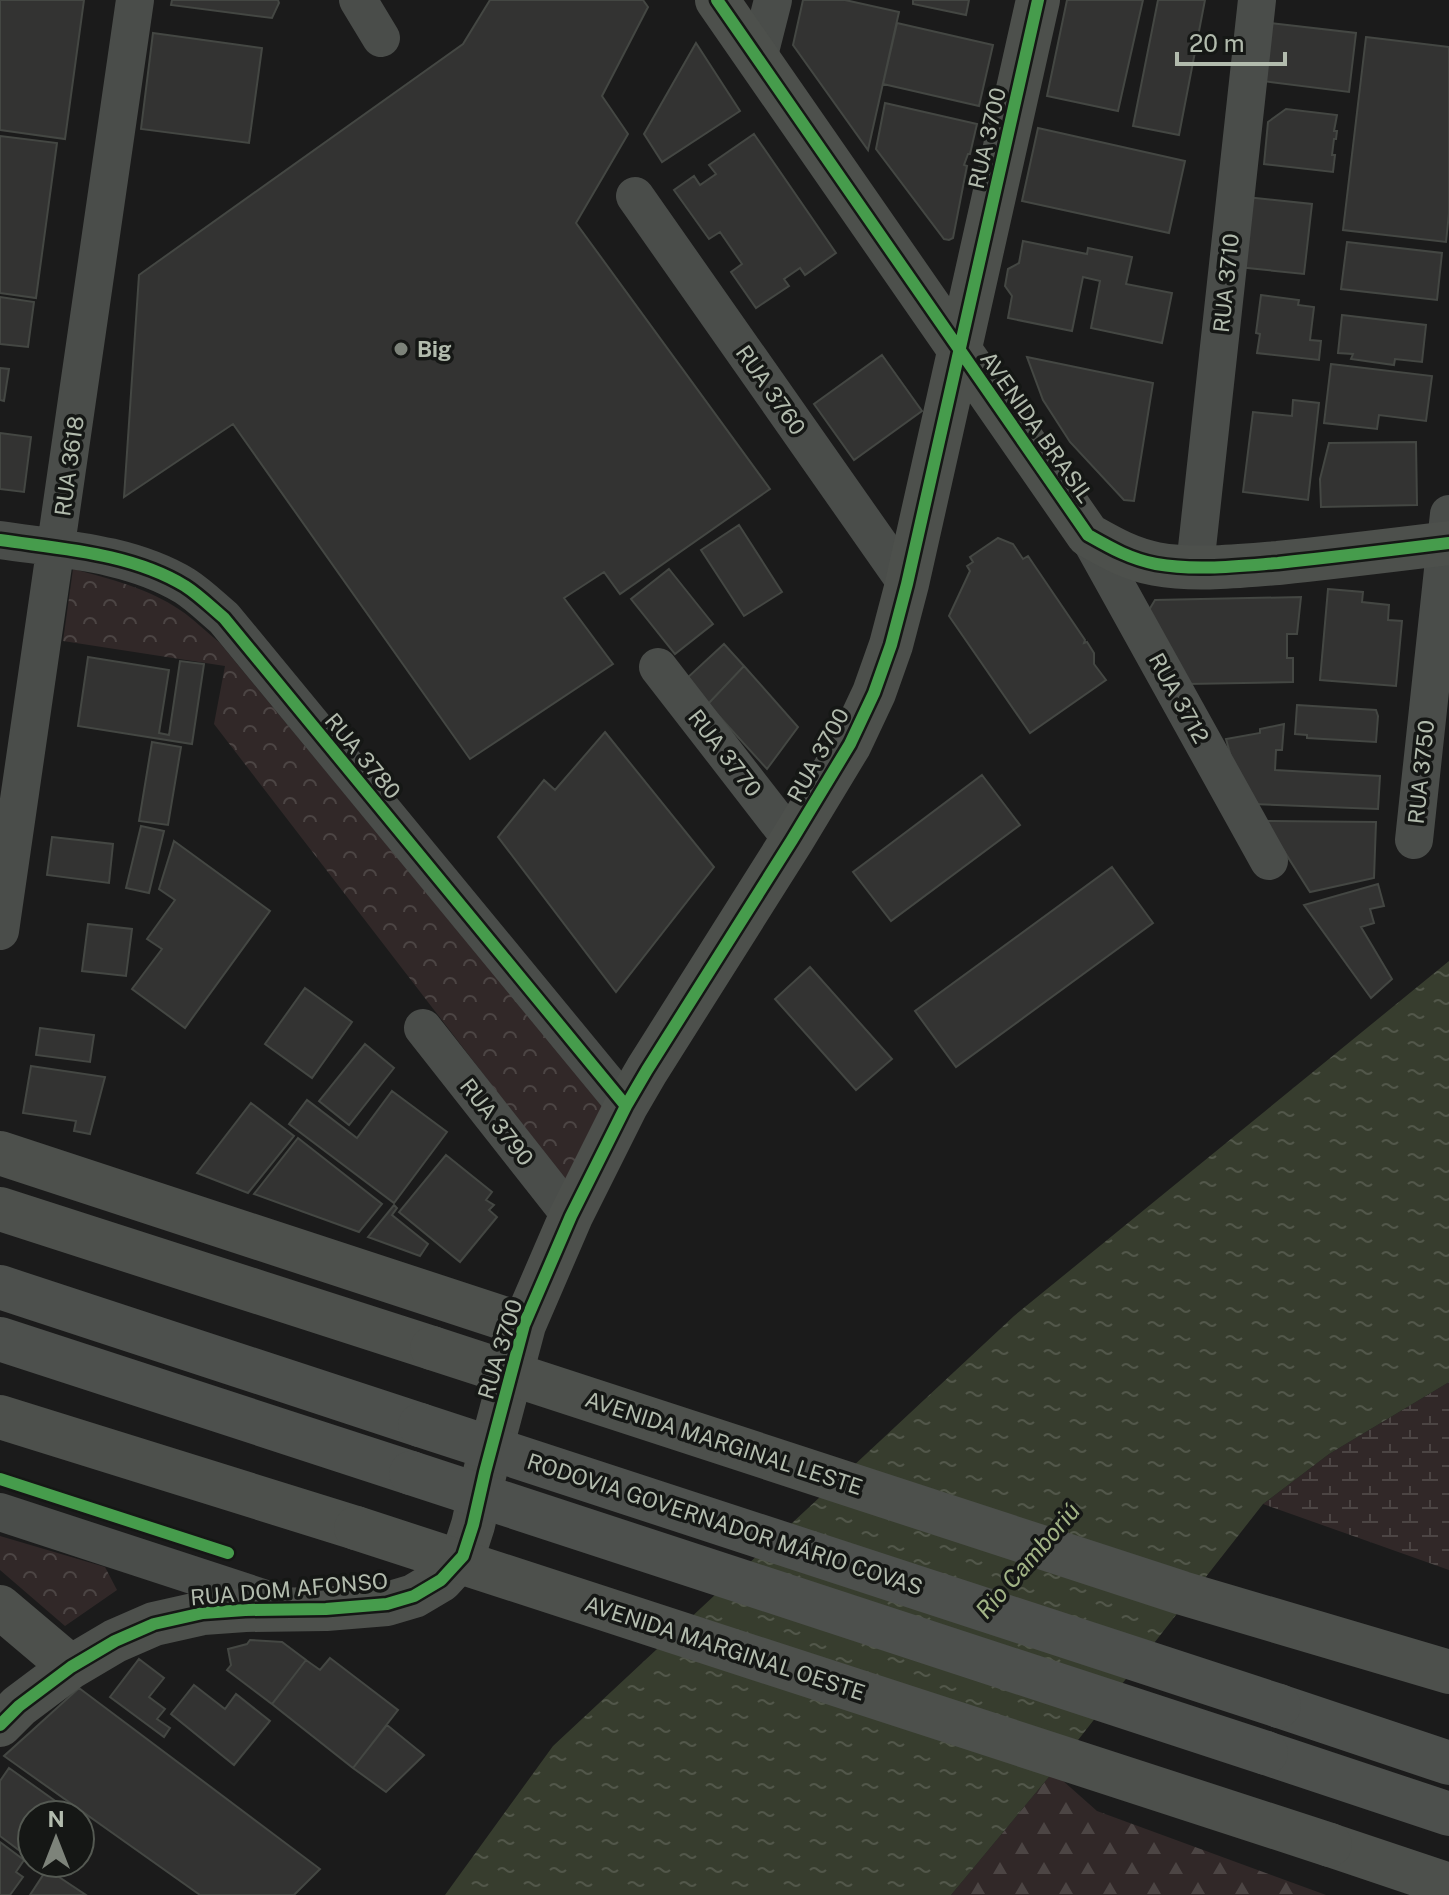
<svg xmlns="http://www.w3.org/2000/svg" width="1449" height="1895" viewBox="0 0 1449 1895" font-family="'Public Sans',sans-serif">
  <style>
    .forest { fill: url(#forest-firs) }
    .wetland { fill: url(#wetland-marsh) }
    .park { fill: url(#park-crowns) }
    .water { fill: url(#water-ripples) }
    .building { fill: #333332; stroke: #444743; stroke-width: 2 }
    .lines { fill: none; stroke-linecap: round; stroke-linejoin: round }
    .minor { stroke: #4a4d4a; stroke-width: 38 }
    .major { stroke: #4d504c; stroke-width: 44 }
    .highway { stroke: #4d504d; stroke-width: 44 }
    .major-bridge { stroke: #4d504c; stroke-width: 44 }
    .highway-bridge { stroke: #4d504d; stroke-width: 44 }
    .cycleway-casing { stroke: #151715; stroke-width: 17 }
    .cycleway { stroke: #469c4c; stroke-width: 12 }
    .poi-dot { fill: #7d837a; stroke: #151715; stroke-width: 3 }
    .labels { text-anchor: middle; stroke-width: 7; stroke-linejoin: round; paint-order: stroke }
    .street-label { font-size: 22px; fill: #b2bbad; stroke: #151715 }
    .poi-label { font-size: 22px; font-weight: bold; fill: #b2bbad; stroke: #151715; text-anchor: start }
    .water-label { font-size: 24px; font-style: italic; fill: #a2b486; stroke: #151715 }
  </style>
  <defs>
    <pattern id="forest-firs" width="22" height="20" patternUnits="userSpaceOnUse" patternTransform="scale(2)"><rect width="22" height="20" fill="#312828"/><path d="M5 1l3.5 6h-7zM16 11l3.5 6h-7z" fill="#4c4544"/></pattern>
    <pattern id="wetland-marsh" width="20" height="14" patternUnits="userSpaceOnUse" patternTransform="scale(2)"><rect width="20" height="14" fill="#312828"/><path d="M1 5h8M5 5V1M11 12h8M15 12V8" fill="none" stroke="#4c4544"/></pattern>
    <pattern id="park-crowns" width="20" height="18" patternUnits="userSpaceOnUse" patternTransform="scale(2)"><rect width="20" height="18" fill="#312828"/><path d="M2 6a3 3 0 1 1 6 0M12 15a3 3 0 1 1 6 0" fill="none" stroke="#4c4544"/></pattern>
    <pattern id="water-ripples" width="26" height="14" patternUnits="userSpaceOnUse" patternTransform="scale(2)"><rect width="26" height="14" fill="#373d2e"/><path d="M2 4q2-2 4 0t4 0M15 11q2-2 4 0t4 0" fill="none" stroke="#52574a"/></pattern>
  </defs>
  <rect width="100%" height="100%" fill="#1b1b1b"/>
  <path class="forest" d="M1053 1772 1097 1811 1326 1895H951Z"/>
  <path class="wetland" d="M1449 1382V1570L1263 1504 1329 1454Z"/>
  <path class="park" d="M73 569C110 579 148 588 180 610 194 619 206 632 219 642L605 1109 568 1184 214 724 225 666 63 641Z
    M0 1536 105 1567 117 1590 65 1626 0 1570Z"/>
  <path class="water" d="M1449 961V1382L1329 1454 1263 1504 1053 1772 951 1895H445L553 1746 1014 1316Z"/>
  <path class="building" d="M0 0H84L65 139 0 130Z
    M172 0H278L279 3 272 18 171 5Z
    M490 0H643L648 7 602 96 628 134 576 223 770 489 620 594 604 572 564 598 613 664 470 759 233 424 124 497 139 275 463 44Z
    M803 0H845L899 12 868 150 793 45Z
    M913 0H969L966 15 913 4Z
    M1067 0H1143L1118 111 1047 96Z
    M1158 0H1205L1179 135 1133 126Z
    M897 23 993 45 979 106 883 84Z
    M1270 23 1356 33 1349 92 1263 81Z
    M153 33 262 48 249 143 141 129Z
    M1366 37 1449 47V213L1446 242 1343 230Z
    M696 43 740 111 662 162 644 134Z
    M885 103 977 124 970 154H968L964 165 967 166 953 238 949 240 944 239 876 149Z
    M1286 109 1337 115 1334 131H1337L1336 139H1334L1332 155H1335L1333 172 1264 164 1268 122Z
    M1038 128 1185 161 1169 233 1022 201Z
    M754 134 836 253 805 275 800 268 784 279 789 286 756 308 731 272 742 264 720 232 709 239 674 190 694 176 700 185 716 174 709 165Z
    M0 136 57 143 36 298 0 293Z
    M1246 197 1312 204 1304 274 1238 267Z
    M1023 241 1087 254 1088 248 1132 257 1126 284 1172 293 1162 343 1091 328 1100 281 1083 277 1072 331 1008 318 1012 296 1005 286 1008 269 1019 263Z
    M1347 242 1442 253 1437 300 1341 289Z
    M1261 295 1299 300 1298 305 1314 307 1310 340 1321 341 1319 360 1257 353 1260 334 1256 333Z
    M0 297 34 302 28 347 0 344Z
    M1342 315 1426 325 1422 362 1395 359 1394 365 1351 359 1353 354 1338 353Z
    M882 355 922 411 854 460 814 404Z
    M1027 357 1153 383 1134 501 1124 500 1070 442 1043 400Z
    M1331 364 1432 376 1426 421 1379 415 1377 429 1324 423Z
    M0 368 9 369 4 401 0 400Z
    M1293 400 1319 403 1308 500 1243 492 1253 412 1292 416Z
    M0 433 31 437 24 492 0 489Z
    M1416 442 1417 505 1321 507 1320 479 1329 443Z
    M739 525 782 592 744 616 701 550Z
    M998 538 1013 544 1023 559 1028 556 1085 640 1084 643 1087 642 1094 653V664L1106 680 1030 733 949 616 970 571 967 566 973 562 970 557Z
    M669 569 713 624 675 654 631 599Z
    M1328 589 1363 592 1362 602 1389 605 1388 620 1402 621 1396 686 1320 680Z
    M1301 597 1297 634H1287V658H1293V682L1187 684 1146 615 1155 600Z
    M724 644 744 666 708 704 686 679Z
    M88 657 169 670 159 733 169 735 180 661 204 664 192 744 78 726Z
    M744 666 798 727 767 769 708 704Z
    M1297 705 1376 710 1378 716 1376 742 1307 738V735L1295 734Z
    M1284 724 1282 750H1276L1275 770 1380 776 1378 809 1253 804 1231 757 1226 739 1260 733V729Z
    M605 732 714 867 616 992 498 837 544 780 555 790Z
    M152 742 181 747 168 825 139 821Z
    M982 775 1020 825 891 921 853 872Z
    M1265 821 1376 822 1374 878 1310 892Z
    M141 826 164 831 149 893 126 888Z
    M52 837 113 844 109 883 47 875Z
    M174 841 270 911 185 1028 132 989 162 949 147 939 175 900 159 889Z
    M1112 867 1153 923 956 1067 915 1011Z
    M1378 884 1384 906 1370 909 1374 923 1361 927 1392 979 1371 998 1304 905Z
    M88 924 132 929 126 976 82 971Z
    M810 967 892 1059 856 1090 775 999Z
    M305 988 352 1022 312 1078 265 1044Z
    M40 1028 94 1035 90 1062 36 1055Z
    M365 1044 394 1068 349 1125 319 1101Z
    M31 1066 105 1077 90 1134 74 1131 76 1121 23 1113Z
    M392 1091 447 1132 394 1203 289 1124 307 1100 357 1138Z
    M251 1103 294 1136 248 1193 197 1173Z
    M298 1138 382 1204 359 1232 254 1194Z
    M446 1155 492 1192 486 1200 494 1205 489 1210 497 1217 460 1262 399 1212Z
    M394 1205 397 1208 392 1215 428 1244 420 1256 368 1237Z
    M250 1640 282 1642 306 1660 272 1704 227 1670 231 1665 228 1649 247 1644Z
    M330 1658 398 1710 353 1768 272 1704 306 1660 320 1670Z
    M139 1659 164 1678 149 1697 165 1709 157 1719 170 1728 164 1737 110 1697Z
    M194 1685 225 1709 236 1694 270 1721 234 1765 171 1714Z
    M79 1688 320 1869 294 1895H200L4 1756Z
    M387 1725 424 1755 386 1792 353 1768Z
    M9 1768 68 1810 65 1815H32V1860L0 1836V1781Z
    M0 1842 24 1860 16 1872 23 1877 10 1895H0Z
    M47 1869 86 1895H30Z"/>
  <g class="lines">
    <path class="minor" d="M358 0 381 38
      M758 59 773 0
      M635 196 907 584
      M1088 535 1269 861
      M0 540C61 549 131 553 185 586 199 595 211 607 224 618L626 1106
      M1195 566 1257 0
      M658 667 792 840
      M1414 840 1449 514
      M0 931 135 0
      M423 1028 571 1216
      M0 1512 281 1604"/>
    <path class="major" d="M717 0 1088 535C1111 548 1130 559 1156 564 1195 571 1239 566 1278 563 1335 557 1392 550 1449 543
      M0 1153 524 1325
      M0 1209 432 1348
      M0 1417 356 1528
      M0 1607 71 1667
      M0 1725 19 1706 71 1667 115 1641 154 1624 203 1613 245 1610 326 1609 387 1604 414 1596 441 1580 463 1556 473 1525 485 1472 524 1325 571 1216 626 1106 647 1070 792 840 850 744 874 693 891 645 907 584 1038 0
      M1330 1845 1449 1885"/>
    <path class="highway" d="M0 1287 420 1425
      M0 1339 411 1473
      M1279 1706 1449 1763
      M1266 1753 1449 1814"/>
    <path class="major-bridge" d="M432 1348 1182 1593 1449 1672
      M356 1528 1330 1845"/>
    <path class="highway-bridge" d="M420 1425 1279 1706
      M411 1473 1266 1753"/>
    <defs>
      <path id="cycleway" d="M717 0 1088 535C1111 548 1130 559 1156 564 1195 571 1239 566 1278 563 1335 557 1392 550 1449 543
        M0 540C61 549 131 553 185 586 199 595 211 607 224 618L626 1106
        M0 1479 228 1553
        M0 1725 19 1706 71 1667 115 1641 154 1624 203 1613 245 1610 326 1609 387 1604 414 1596 441 1580 463 1556 473 1525 485 1472 524 1325 571 1216 626 1106 647 1070 792 840 850 744 874 693 891 645 907 584 1038 0"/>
    </defs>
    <use href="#cycleway" class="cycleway-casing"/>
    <use href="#cycleway" class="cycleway"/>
  </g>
  <circle class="poi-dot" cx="401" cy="349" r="8"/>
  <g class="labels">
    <g class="street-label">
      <text transform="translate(987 138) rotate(-77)" y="8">RUA 3700</text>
      <text transform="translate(1226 283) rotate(-84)" y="8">RUA 3710</text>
      <text transform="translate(771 390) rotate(55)" y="8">RUA 3760</text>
      <text transform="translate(1037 427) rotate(55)" y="8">AVENIDA BRASIL</text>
      <text transform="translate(69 466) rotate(-82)" y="8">RUA 3618</text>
      <text transform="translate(1179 698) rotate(61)" y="8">RUA 3712</text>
      <text transform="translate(725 753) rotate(52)" y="8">RUA 3770</text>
      <text transform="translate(818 755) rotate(-61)" y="8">RUA 3700</text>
      <text transform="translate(363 756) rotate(50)" y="8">RUA 3780</text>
      <text transform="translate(1421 772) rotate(-84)" y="8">RUA 3750</text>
      <text transform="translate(497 1122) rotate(52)" y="8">RUA 3790</text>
      <text transform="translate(500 1349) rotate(-73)" y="8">RUA 3700</text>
      <text transform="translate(724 1443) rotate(18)" y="8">AVENIDA MARGINAL LESTE</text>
      <text transform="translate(725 1524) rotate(18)" y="8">RODOVIA GOVERNADOR MÁRIO COVAS</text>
      <text transform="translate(289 1589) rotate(-5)" y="8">RUA DOM AFONSO</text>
      <text transform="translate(725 1648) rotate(18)" y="8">AVENIDA MARGINAL OESTE</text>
    </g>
    <g class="poi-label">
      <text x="417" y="357">Big</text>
    </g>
    <g class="water-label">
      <text transform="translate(1028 1561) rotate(-49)" y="8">Rio Camboriú</text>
    </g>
  </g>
  <g transform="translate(56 1839)"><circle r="38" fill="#151715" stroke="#545952" stroke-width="2"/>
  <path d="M0-6L14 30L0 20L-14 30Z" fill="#7d837a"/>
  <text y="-12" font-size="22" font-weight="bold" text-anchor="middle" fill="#b2bbad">N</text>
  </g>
  <path d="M1177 52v12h108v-12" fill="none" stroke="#b2bbad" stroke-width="4"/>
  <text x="1189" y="52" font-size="24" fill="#b2bbad" stroke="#151715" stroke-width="6" paint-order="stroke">20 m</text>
</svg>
